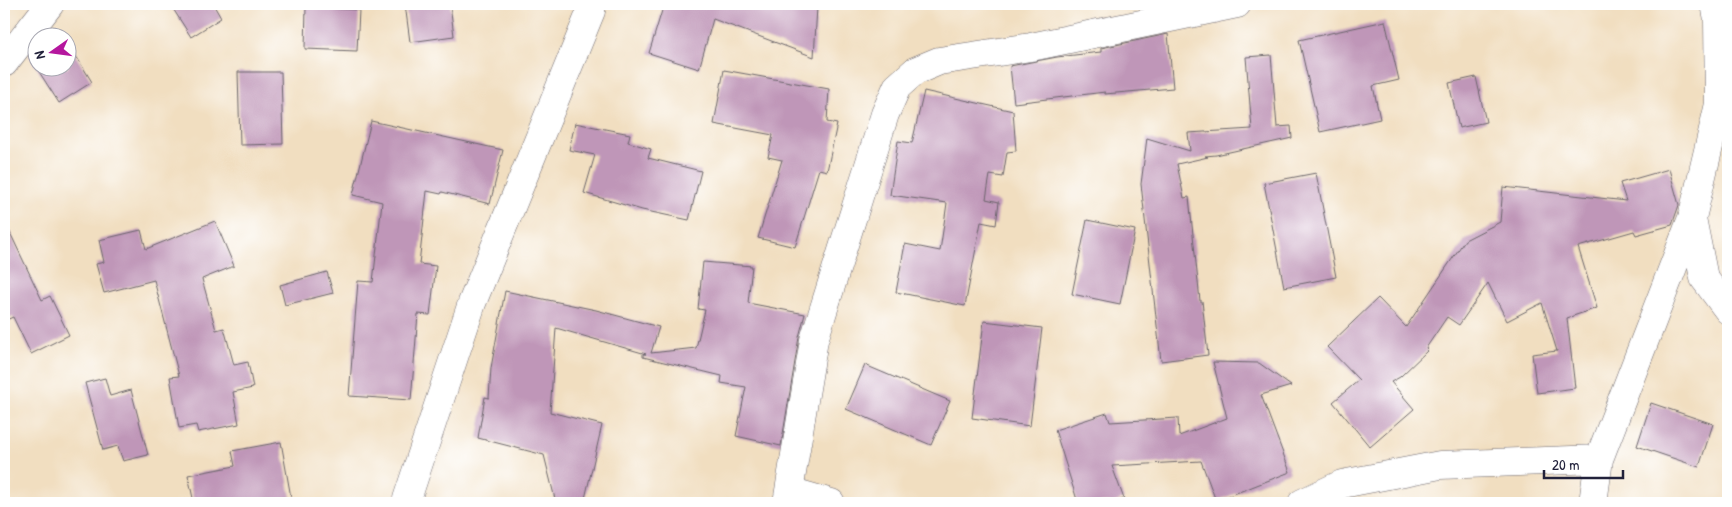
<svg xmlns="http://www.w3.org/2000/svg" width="1732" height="507" viewBox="0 0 1732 507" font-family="'Patrick Hand',sans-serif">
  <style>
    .building { fill: #bf96b8 }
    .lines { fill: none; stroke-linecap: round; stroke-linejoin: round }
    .minor-casing { stroke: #6a646a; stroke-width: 29 }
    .minor { stroke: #fff; stroke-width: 28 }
  </style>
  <rect width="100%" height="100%" fill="#fff"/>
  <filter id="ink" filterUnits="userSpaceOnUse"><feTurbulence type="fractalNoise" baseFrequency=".02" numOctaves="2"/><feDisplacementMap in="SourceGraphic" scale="10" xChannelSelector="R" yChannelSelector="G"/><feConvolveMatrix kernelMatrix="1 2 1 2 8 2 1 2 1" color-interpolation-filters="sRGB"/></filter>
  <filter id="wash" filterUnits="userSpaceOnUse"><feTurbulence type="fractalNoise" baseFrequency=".0096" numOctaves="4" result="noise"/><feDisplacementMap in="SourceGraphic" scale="20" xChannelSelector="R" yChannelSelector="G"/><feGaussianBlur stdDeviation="1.12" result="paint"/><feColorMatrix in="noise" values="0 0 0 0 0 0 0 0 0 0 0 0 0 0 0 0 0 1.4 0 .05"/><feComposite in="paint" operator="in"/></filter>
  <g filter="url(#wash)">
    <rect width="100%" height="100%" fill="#f1dec0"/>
    <g id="blocks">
      <path class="building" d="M170 4H213L221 18 191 37Z
        M405 4H450L454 36 410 42Z
        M664 4H763L817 7 814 57 713 19 699 69 649 53Z
        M306 7 359 10 357 51 305 49Z
        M1385 21 1399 80 1373 86 1380 119 1320 132 1299 40Z
        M1168 34 1173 88 1105 94V92L1014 103 1010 66 1057 57 1101 52V48Z
        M68 43 92 82 59 103 29 56 38 45V68H68Z
        M1271 55 1277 127 1291 126 1292 138 1216 155 1205 156 1208 157 1177 164 1184 198 1189 197 1200 301H1202L1208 355 1161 361 1141 184 1147 138 1190 151 1188 133 1252 129 1246 57Z
        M724 70 829 89 827 122 837 124 827 171 819 169 795 247 758 238 782 160 768 157 773 135 714 124Z
        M238 72H281L283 144 240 145Z
        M1476 77 1486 122 1459 128 1449 83Z
        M924 91 1013 111 1016 151 1007 152 1003 177 990 175 986 199 999 202 996 225 981 222 965 306 896 292 905 244 940 251 947 203 890 195 898 141 912 143Z
        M371 121 503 150 490 204 442 192 441 194 427 191 419 264 436 266 430 315 418 314 411 400 349 396 358 281 373 282 382 202 353 195Z
        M575 123 630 134 628 142 651 149 648 158 701 171 689 220 642 210 584 193 595 155 569 150Z
        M1669 169 1679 205 1672 225 1636 235 1634 231 1578 247 1597 308 1567 318 1575 388 1537 393 1532 354 1557 351 1542 303 1507 321 1488 283 1459 325 1447 317 1426 348 1428 350 1400 377 1391 382 1414 409 1370 447 1333 402 1359 380 1327 347 1378 298 1406 327 1465 240 1500 222 1503 187 1626 201 1620 183Z
        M1316 173 1336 277 1284 287 1264 183Z
        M4 220 42 300 50 296 69 335 31 354 13 317 4 321Z
        M1087 220 1135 230 1120 304 1072 294Z
        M215 221 234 266 202 279 216 330 224 328 234 365 248 362 253 388 233 392 239 424 198 432 196 425 179 428 170 377 179 376 154 280 104 293 96 264 104 262 99 240 141 230 146 249Z
        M703 262 752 266 748 303 805 314 799 337 781 446 736 436 746 387 721 383 722 376 643 357V354H646L556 328 550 412 602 425 584 503H556L544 455 478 438 485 397 489 398 491 368 505 291 596 310 659 327 651 353 696 348 705 310 698 309Z
        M327 272 333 293 285 305 280 285Z
        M984 321 1042 328 1030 426 972 418Z
        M1213 362 1259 363 1291 386 1261 395 1290 472 1216 501 1201 461 1112 466 1124 499 1113 503H1078L1055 430 1107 413 1110 422 1178 418 1179 436 1227 418Z
        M865 365 950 401 931 445 846 409Z
        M105 378 110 396 131 390 148 455 123 461 118 446 103 450 85 383Z
        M1651 403 1713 424 1699 467 1637 446Z
        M281 442 292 503H194L188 475 235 466 232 451Z"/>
    </g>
  </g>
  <g filter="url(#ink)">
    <use href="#blocks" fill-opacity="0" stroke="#6a646a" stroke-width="1"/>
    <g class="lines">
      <defs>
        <path id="minor" d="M4 63 50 4
          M1692 218 1704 278 1728 310
          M789 491 831 503
          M407 503V499L472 303 591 11 592 4
          M787 503 814 340 885 114 897 87 915 71 939 61 1031 47 1237 4
          M1302 503 1342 484 1440 465 1599 459
          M1593 503 1599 459 1692 218 1719 104 1718 19 1715 4"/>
      </defs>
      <use href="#minor" class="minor-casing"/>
      <use href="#minor" class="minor"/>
    </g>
  </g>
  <rect width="1732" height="507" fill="none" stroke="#fff" stroke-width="20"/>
  <g transform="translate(52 52) rotate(256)"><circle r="24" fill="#ffffff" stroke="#a7a7b1"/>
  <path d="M0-4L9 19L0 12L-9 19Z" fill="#b5179e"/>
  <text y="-8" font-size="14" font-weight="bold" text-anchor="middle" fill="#22223b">N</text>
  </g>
  <path d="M1544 470v8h79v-8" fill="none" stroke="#22223b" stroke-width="2.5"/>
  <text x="1552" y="470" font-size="15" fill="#22223b" stroke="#ffffff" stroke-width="4" paint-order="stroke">20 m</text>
</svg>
